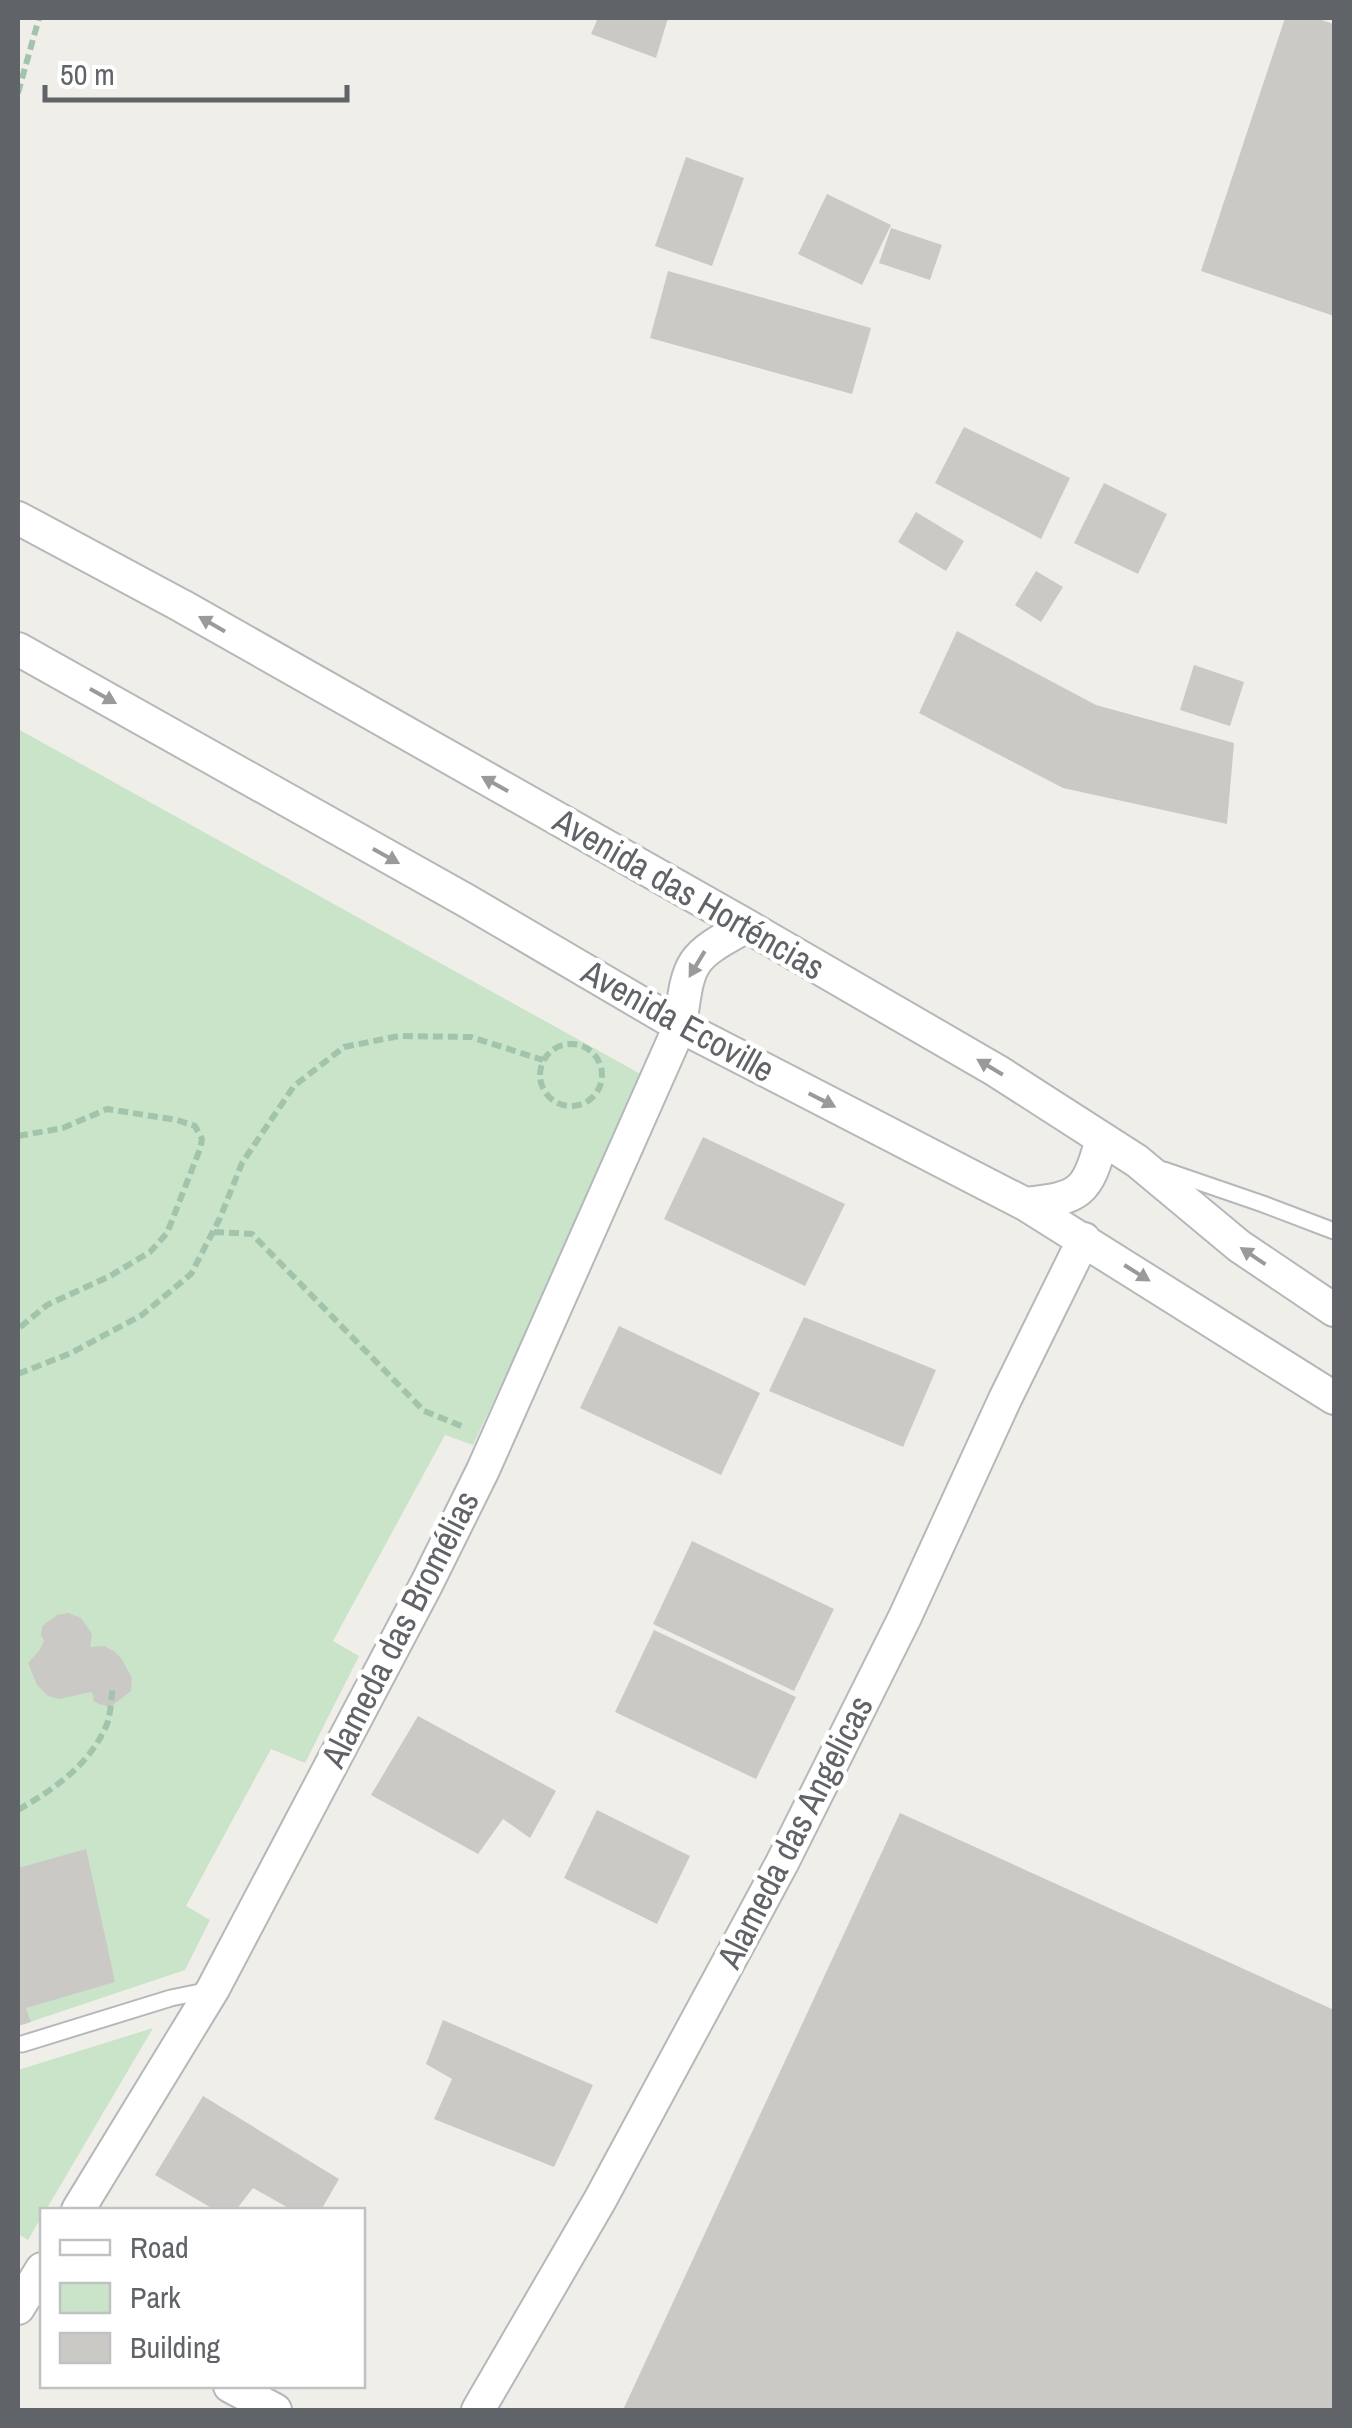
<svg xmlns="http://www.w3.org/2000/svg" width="1352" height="2428" viewBox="0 0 1352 2428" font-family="'Archivo Narrow',sans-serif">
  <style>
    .green { fill: #c9e4c9 }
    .building { fill: #cbc9c5 }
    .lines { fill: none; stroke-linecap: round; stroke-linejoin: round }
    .service-casing { stroke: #b5b8bb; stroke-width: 19 }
    .minor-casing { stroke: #b5b8bb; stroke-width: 36 }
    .path { stroke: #a2c4ad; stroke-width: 6; stroke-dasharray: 10 5; stroke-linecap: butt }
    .service { stroke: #fff; stroke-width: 15 }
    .minor { stroke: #fff; stroke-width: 32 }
    .oneway { fill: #989a9c }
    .labels { text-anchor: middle; stroke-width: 9; stroke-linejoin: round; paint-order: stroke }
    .street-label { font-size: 35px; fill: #606367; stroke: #fff }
  </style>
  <rect width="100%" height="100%" fill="#f0eee9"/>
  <path class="green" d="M18 729 646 1077 473 1445 445 1435 333 1641 359 1656 305 1763 271 1749 186 1906 210 1920 185 1970 18 2026Z
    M153 2028 46 2210H42V2216L28 2240 18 2234V2070Z"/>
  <path class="building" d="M598 18H668L656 58 591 34Z
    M1285 18H1315L1334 24V316L1201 271Z
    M686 157 744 178 712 266 655 246Z
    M827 194 891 225 862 285 798 254Z
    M891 228 942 245 930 280 879 263Z
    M668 271 871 328 852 394 650 338Z
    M964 427 1070 478 1041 539 935 483Z
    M1104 483 1167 514 1138 574 1074 543Z
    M916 512 964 541 946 571 898 542Z
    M1036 571 1063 587 1041 622 1015 605Z
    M957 631 1096 705 1234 743 1227 824 1063 788 919 713Z
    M1194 665 1244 682 1230 726 1180 710Z
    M703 1137 845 1204 805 1286 664 1219Z
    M804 1317 936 1370 903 1447 769 1391Z
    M619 1326 760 1393 721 1475 580 1408Z
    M692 1541 834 1609 794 1691 653 1624Z
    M68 1613 81 1618 92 1634 90 1647 104 1646 114 1651 121 1658 132 1678 131 1691 110 1707 99 1704 93 1701 94 1697 91 1692 59 1699 48 1696 37 1685 28 1663 39 1651 44 1641 41 1635 42 1626 57 1615Z
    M654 1630 796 1697 756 1779 615 1712Z
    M418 1716 556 1791 530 1838 503 1819 478 1854 371 1795Z
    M597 1810 690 1856 657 1924 564 1878Z
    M900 1813 1334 2010V2410H623Z
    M86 1849 115 1982 26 2008 31 2022 18 2026V1868Z
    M443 2020 593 2085 554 2167 434 2119 452 2079 426 2064Z
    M203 2096 339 2179 321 2210H292L253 2188 236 2210H215L155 2175Z"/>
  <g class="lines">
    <defs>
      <path id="service" d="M1164 1170 1263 1204 1334 1231
        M22 2044 171 1998 210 1990"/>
      <path id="minor" d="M18 518 182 606 747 926 997 1071 1137 1161 1239 1246 1334 1310
        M18 649 467 901 680 1026 1025 1204 1334 1398
        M1025 1204C1081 1198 1087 1193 1102 1139
        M78 2210 213 1989 427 1583 483 1470 680 1026C689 960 688 958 747 926
        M18 2308 42 2269
        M230 2386 275 2410
        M478 2410 600 2200 782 1863 905 1617 1005 1399 1084 1239"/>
    </defs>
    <use href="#service" class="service-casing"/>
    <use href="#minor" class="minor-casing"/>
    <path class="path" d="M18 93 39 18
      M540 1075a31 31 0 1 1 62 0a31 31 0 1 1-62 0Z
      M18 1136 63 1128 107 1109 177 1120 195 1126 202 1139 200 1149 167 1233 150 1252 110 1276 47 1305 18 1329
      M214 1232 252 1234 424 1411 464 1427
      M18 1374 71 1353 142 1315 191 1274 220 1218 242 1163 294 1086 344 1047 399 1036 471 1037 543 1060
      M18 1810C54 1789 90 1765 107 1724 111 1713 111 1698 113 1686"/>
    <use href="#service" class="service"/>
    <use href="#minor" class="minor"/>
  </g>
  <defs><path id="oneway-solid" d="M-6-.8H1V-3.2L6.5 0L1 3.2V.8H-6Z" transform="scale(2.5)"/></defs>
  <g class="oneway">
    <use href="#oneway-solid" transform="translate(212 624) rotate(-150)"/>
    <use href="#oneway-solid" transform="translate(103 696) rotate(29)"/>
    <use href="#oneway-solid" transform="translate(495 784) rotate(-151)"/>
    <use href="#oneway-solid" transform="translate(386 856) rotate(29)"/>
    <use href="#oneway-solid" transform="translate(697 964) rotate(121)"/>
    <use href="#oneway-solid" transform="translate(990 1067) rotate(-149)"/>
    <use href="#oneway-solid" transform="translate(822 1100) rotate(27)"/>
    <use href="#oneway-solid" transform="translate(1253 1256) rotate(-146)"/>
    <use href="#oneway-solid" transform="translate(1137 1273) rotate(32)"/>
  </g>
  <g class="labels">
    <g class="street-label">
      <text transform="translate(689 894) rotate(30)" y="12">Avenida das Horténcias</text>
      <text transform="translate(678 1021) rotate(29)" y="12">Avenida Ecoville</text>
      <text transform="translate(400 1629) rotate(-63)" y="12">Alameda das Bromélias</text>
      <text transform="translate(795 1832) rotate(-63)" y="12">Alameda das Angelicas</text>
    </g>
  </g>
  <rect width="1352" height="2428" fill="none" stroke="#606367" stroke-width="40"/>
  <rect x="40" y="2208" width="325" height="180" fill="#ffffff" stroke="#bfc1c2" stroke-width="2.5"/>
  <rect x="60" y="2240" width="50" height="15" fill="#ffffff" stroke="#bfc1c2" stroke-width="2.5"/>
  <text x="130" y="2258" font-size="30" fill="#606367">Road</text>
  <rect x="60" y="2283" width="50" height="30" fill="#c9e4c9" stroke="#bfc1c2" stroke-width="2.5"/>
  <text x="130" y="2308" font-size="30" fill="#606367">Park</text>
  <rect x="60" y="2333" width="50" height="30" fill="#cbc9c5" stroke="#bfc1c2" stroke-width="2.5"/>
  <text x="130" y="2358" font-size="30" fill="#606367">Building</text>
  <path d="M45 85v15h302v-15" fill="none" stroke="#606367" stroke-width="5"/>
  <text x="60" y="85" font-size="30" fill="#606367" stroke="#ffffff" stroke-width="8" paint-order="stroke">50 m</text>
</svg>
